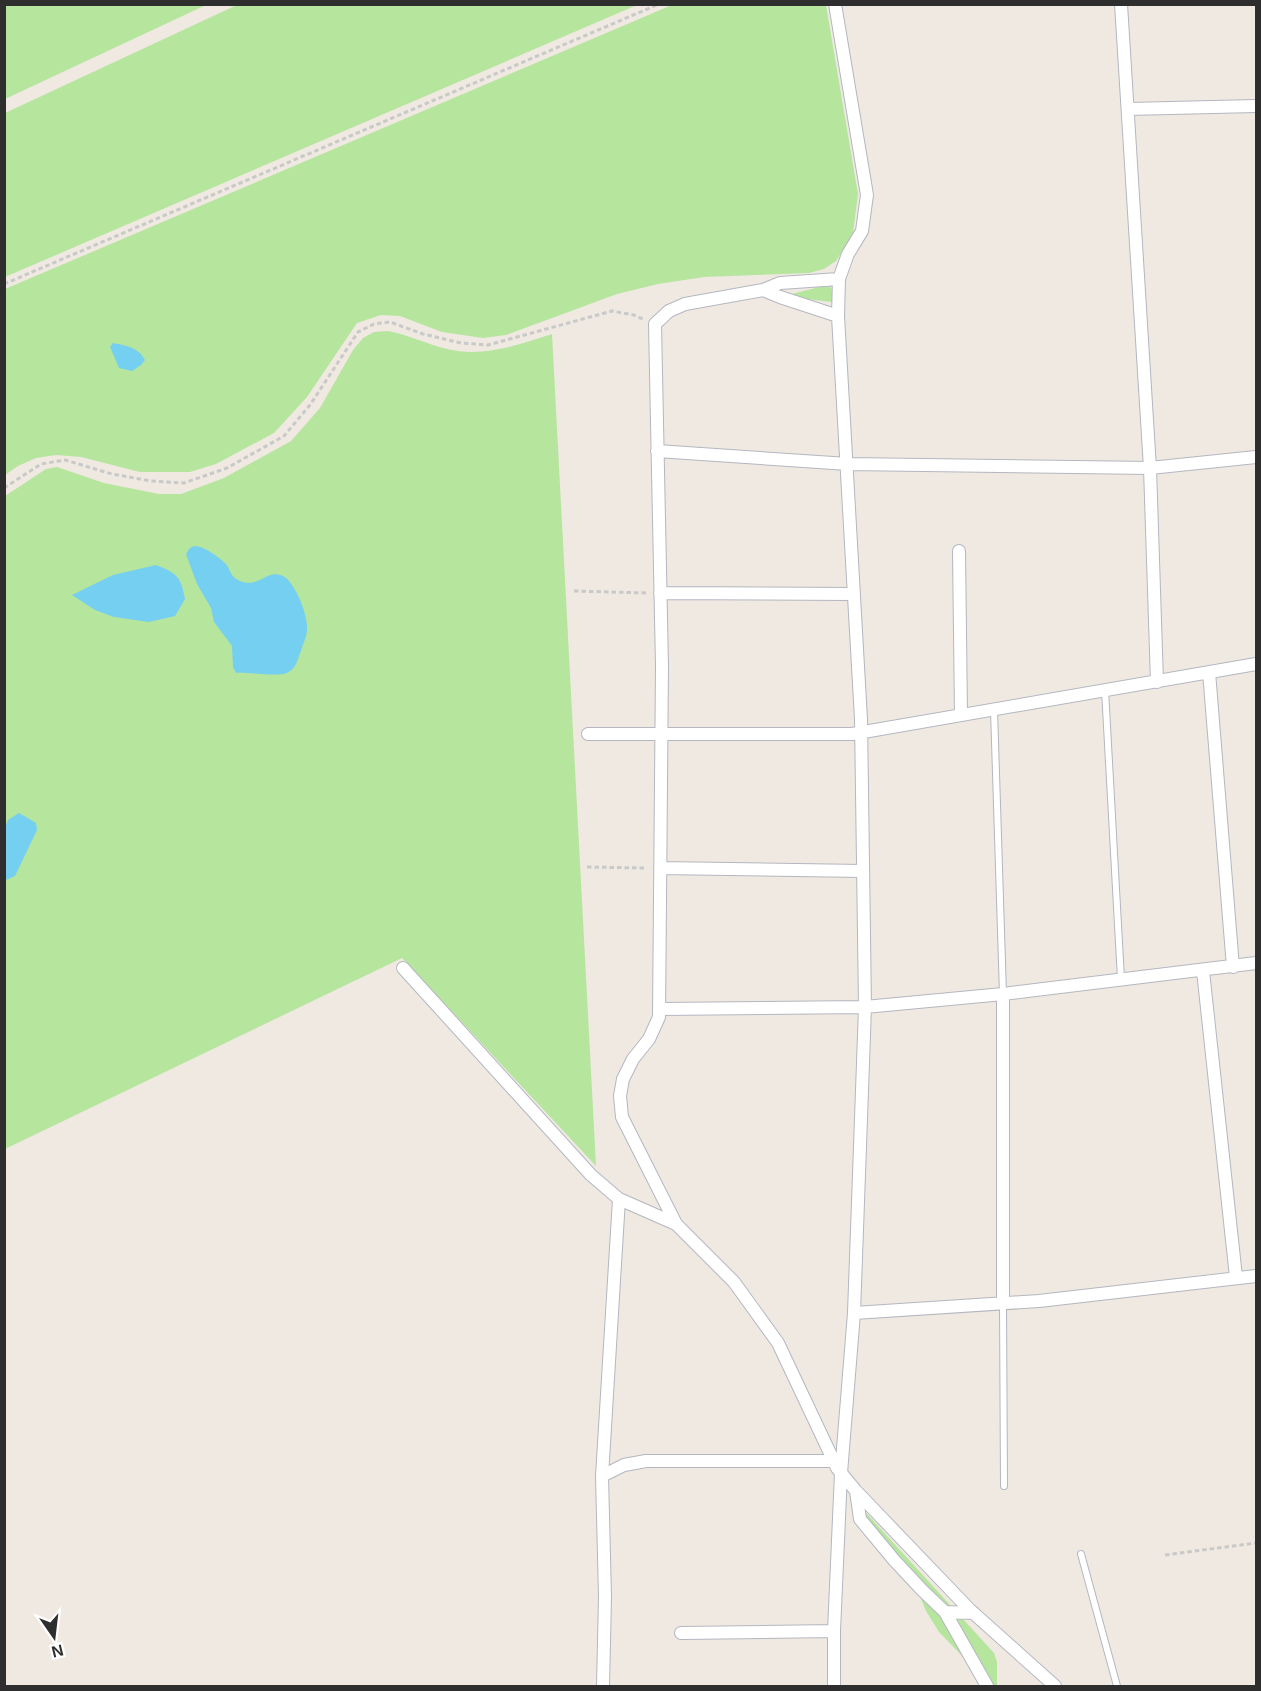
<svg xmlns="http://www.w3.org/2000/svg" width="1261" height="1691" viewBox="0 0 1261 1691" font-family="Arial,sans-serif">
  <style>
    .green { fill: #b6e59e }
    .water { fill: #75cff0 }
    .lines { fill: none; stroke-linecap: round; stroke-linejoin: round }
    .lane-casing { stroke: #b4b7c1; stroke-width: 8 }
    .street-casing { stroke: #b4b7c1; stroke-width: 14 }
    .path { stroke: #c9c9c9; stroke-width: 3; stroke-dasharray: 4.5 3; stroke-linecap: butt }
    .lane { stroke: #fff; stroke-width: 6 }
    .street { stroke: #fff; stroke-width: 12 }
  </style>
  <rect width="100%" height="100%" fill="#efe9e1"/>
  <path class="green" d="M5 4H206V5L5 99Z
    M239 4H637V5L5 277V113Z
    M672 5H826L858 194 853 233 845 247 836 261 824 269 809 273 704 277 658 284 617 294 506 335 483 338 442 332 400 316 381 315 357 323 307 397 274 433 216 464 190 472H140L81 457 56 455 36 458 18 466 5 475V289Z
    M823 286 830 287 833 290 832 302 789 297 788 295Z
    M388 331C409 335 427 344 447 349 483 358 518 345 552 334L596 1166 402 958 5 1149V496L46 469 57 467 104 483 159 494H181L224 478 291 441 320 408 353 350 363 338 374 332Z
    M857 1503 994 1653 997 1662V1686H991L939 1632 926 1611 917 1589 854 1504Z"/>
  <path class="water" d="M113 343C127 346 138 347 145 360L141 365 132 371 119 368 110 347Z
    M194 546C204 546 219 557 226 564 231 570 230 577 240 581 260 589 266 568 283 576 295 582 308 615 307 629 307 637 303 643 301 651 297 660 297 668 287 673 277 677 249 672 236 673L233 667 232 646 214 622 211 608 197 584 186 554 190 548Z
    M156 565C177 573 181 577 185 599L175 616 149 622 114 617 95 610 72 595 113 575Z
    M19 813 36 823 37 830 15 876 6 880 5 828 8 820Z"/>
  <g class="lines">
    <defs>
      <path id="lane" d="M1105 690 1121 979
        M994 710 1003 994
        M1003 1304 1004 1486
        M1081 1554 1117 1686"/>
      <path id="street" d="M1121 4 1150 468 1157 682
        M1128 109 1256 106
        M763 290 780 297 838 316
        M657 451 848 464 1150 468 1256 457
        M959 551 961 715
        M660 593 853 594
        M1209 672 1233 967
        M588 734H852L1256 664
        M660 868 863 871
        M403 968 591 1175 619 1199 676 1224 734 1282 778 1343 837 1468 856 1491 970 1610 1055 1686
        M1203 971 1236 1277
        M659 1009 865 1007 1003 994 1256 963
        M676 1224 622 1117 620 1096 623 1079 633 1059 649 1039 659 1017 662 666 655 324 669 311 685 304 763 290 780 283 839 279
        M1003 1304V994
        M854 1313 1039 1301 1256 1276
        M602 1476 624 1465 646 1461H832
        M856 1491 860 1519 894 1560 922 1590 945 1612 974 1613
        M945 1612 987 1686
        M681 1633 834 1631
        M603 1686 605 1597 602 1476 619 1199
        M834 1686V1631L841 1473 854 1313 865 1007 861 719 838 316 839 279 848 254 862 231 867 195 835 4"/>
    </defs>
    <use href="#lane" class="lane-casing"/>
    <use href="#street" class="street-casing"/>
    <path class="path" d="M4 284 659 4
      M4 488 41 464 65 460 112 474 151 481 184 483 227 468 284 436 310 405 358 332 374 324 390 322 423 334 461 343 488 345 612 311 634 315 645 320
      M574 591 647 593
      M587 867 646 868
      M1165 1555 1256 1543"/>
    <use href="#lane" class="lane"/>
    <use href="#street" class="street"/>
  </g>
  <rect width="1261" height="1691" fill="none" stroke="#2e2e2e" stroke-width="12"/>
  <g transform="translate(54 1637) rotate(166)" stroke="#ffffff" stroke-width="4.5" paint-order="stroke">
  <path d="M0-4.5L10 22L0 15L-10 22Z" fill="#2e2e2e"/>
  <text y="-9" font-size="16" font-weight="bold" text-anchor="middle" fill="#2e2e2e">N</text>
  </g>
</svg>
